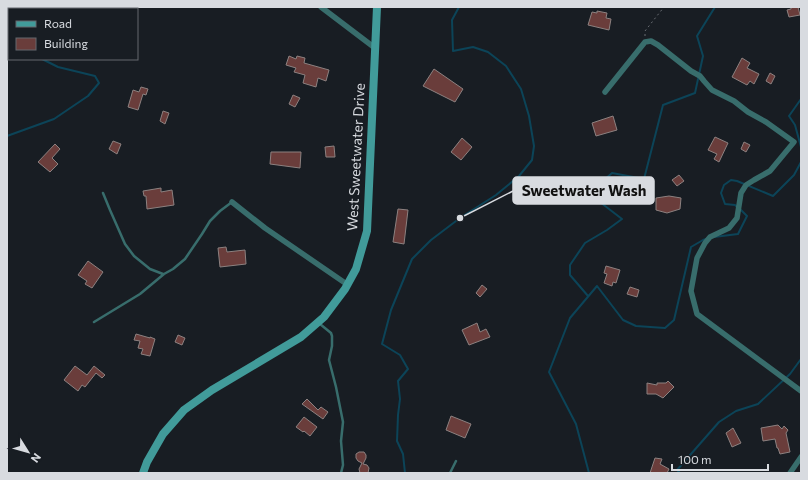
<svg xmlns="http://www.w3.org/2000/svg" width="808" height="480" viewBox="0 0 808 480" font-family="Commissioner,sans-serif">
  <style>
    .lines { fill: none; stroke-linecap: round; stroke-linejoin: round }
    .stream { stroke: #0c4458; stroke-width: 2 }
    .building { fill: #6a3d3b; stroke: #8c8180 }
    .path { stroke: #686c72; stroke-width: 1; stroke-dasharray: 2 3; stroke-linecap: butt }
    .lane { stroke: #386d6c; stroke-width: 2.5 }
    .street { stroke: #386d6c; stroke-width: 5.5 }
    .secondary { stroke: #419b9a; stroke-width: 8 }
    .labels { text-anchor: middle; stroke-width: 3; stroke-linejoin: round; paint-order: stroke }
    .street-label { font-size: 14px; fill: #d8dbe0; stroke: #181d23 }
    .leader { fill: none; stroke: #d8dbe0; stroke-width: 1.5 }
    .callout-dot { fill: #d8dbe0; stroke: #181d23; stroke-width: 1.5 }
    .callout { fill: #d8dbe0; stroke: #d8dbe0; stroke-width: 1.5 }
    .callout-label { font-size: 15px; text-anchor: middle; font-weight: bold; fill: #111 }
  </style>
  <rect width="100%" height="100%" fill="#181d23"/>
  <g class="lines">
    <path class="stream" d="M38 9 39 7
      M7 49 9 51
      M801 99 789 116 795 125 801 147
      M7 136 54 119 88 96 99 83 95 76 58 67 42 59
      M737 207 735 205 725 204 721 193 724 185 731 180 737 181 773 196 794 175 801 162
      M714 237 738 234 747 216 740 209
      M588 296 570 275V265L585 243 607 230 622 219 596 199 595 188 612 173 644 179 663 105 695 93 703 56 697 36 715 7
      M405 473 403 454 397 441 398 415 400 399 398 381 408 369 400 355 382 344 391 310 412 259 431 240 460 218 496 195 519 176 532 160 534 146 529 116 521 89 506 66 488 52 473 47 453 51 452 20 459 7
      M589 473 576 424 549 372 570 318 597 286 623 320 636 326 665 328 674 320 691 247 703 240 706 239
      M680 473 677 470 719 422 736 411 758 404 790 374 801 359"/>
  </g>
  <path class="building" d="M791 7H798L800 15 789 17 787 10 791 9Z
    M597 11 607 13 606 18 611 19 609 30 588 25 592 12 597 13Z
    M289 56 296 59 297 56 305 58 304 63 329 70 326 81 318 78 316 87 303 83 305 75 294 72 296 68 286 65Z
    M742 58 750 63 747 68 759 74 754 84 750 81 747 85 732 77Z
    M434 69 463 89 455 102 423 86Z
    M770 73 775 76 771 84 766 81Z
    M141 87 148 89 146 95 143 94 138 110 128 107 133 90 139 92Z
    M293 95 300 98 295 107 289 104Z
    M163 111 169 113 165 124 160 121Z
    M613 116 617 130 596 136 592 123Z
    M715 137 728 143 719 162 714 159 717 154 708 150Z
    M462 138 472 147 461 160 451 152Z
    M113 141 121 144 117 154 109 149Z
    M744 142 750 145 746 152 741 149Z
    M55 144 60 149 52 158 58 164 50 172 38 162Z
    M334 146 335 157H326L325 147Z
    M271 152H301L300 168 270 164Z
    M679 175 684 181 677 186 672 180Z
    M161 188V192L172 190 174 205 147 209 146 196H144L143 191Z
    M669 196 681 198 680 209 667 213 656 210V198Z
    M398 209 408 210 404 244 393 242Z
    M226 247 227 252 245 250 246 264 220 267 218 248Z
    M88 261 103 272 92 288 85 284 87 281 78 275Z
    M606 266 620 270 616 283 613 282 612 286 604 283 607 274 604 273Z
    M482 285 487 289 480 297 476 293Z
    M630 287 639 290 637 297 627 294Z
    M477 323 480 332 486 329 490 337 469 345 462 330Z
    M136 334 150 338V337L155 339 150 356 141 354 143 349 138 348 140 341 134 340Z
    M178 335 185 338 182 345 175 342Z
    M75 366 87 375 94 366 105 375 102 378 96 373 85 387 82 385 78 391 64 380Z
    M668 381 674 387 663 398 656 394H647V383L657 385V383H666Z
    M307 399 318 410 321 407 328 412 323 419 302 404Z
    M451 416 471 424 465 438 446 430Z
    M304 417 317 427 310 436 304 431 303 432 296 427Z
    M778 425 782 429 784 426 788 430 786 433 790 452 780 454 778 448H777L775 439 763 441 761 428Z
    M733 428 741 443 732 447 726 433Z
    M359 452H364L366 455V458L363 464 367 465 369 468 368 473H360L359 469 362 463 358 461 356 458V454Z
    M655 458 662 459 660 464 669 469 667 473H650Z"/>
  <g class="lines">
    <path class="path" d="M645 36V31L664 7"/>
    <path class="lane" d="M103 193 110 210 125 244 134 256 150 269 163 274
      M94 322 140 294 164 274 173 269 185 259 202 234 210 221 220 211 232 202
      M320 324 331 333 332 336V346L329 360 336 387 343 422 341 441 343 465 341 473
      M450 473 456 461"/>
    <path class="street" d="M321 7 375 48
      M605 92 645 42 651 41 658 45 691 71 700 76 704 81 712 90 734 101 748 112 766 122 794 142 770 171 754 180 746 185 741 193 737 218 729 228 710 237 705 243 697 258 691 291 697 314 801 391
      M232 202 265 228 348 285
      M790 473 801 457"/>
    <path class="secondary" d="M143 473 147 462 163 434 184 410 212 390 301 337 324 317 345 289 356 269 367 231 377 7"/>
  </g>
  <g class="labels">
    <g class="street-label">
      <text transform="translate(356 157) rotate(-87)" y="5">West Sweetwater Drive</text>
    </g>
  </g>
  <path class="leader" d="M460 218L513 191"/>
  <circle class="callout-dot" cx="460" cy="218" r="4"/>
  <rect class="callout" x="513" y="177" width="141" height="27" rx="4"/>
  <g class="callout-label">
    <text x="584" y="196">Sweetwater Wash</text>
  </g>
  <rect width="808" height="480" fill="none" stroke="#d8dbe0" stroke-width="16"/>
  <rect x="8" y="8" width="130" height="52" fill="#181d23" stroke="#65696f"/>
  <rect x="16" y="21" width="20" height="6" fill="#419b9a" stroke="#65696f"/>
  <text x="44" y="28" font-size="12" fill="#d8dbe0">Road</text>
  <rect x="16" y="38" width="20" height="12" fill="#6a3d3b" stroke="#65696f"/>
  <text x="44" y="48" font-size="12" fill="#d8dbe0">Building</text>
  <g transform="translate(28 452) rotate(127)" stroke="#181d23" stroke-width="3" paint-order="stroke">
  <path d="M0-3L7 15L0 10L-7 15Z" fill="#d8dbe0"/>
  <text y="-6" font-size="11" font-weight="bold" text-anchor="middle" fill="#d8dbe0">N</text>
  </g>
  <path d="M672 464v6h96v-6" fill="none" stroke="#d8dbe0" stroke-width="2"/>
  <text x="678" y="464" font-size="12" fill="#d8dbe0" stroke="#181d23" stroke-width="3" paint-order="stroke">100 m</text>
</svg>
